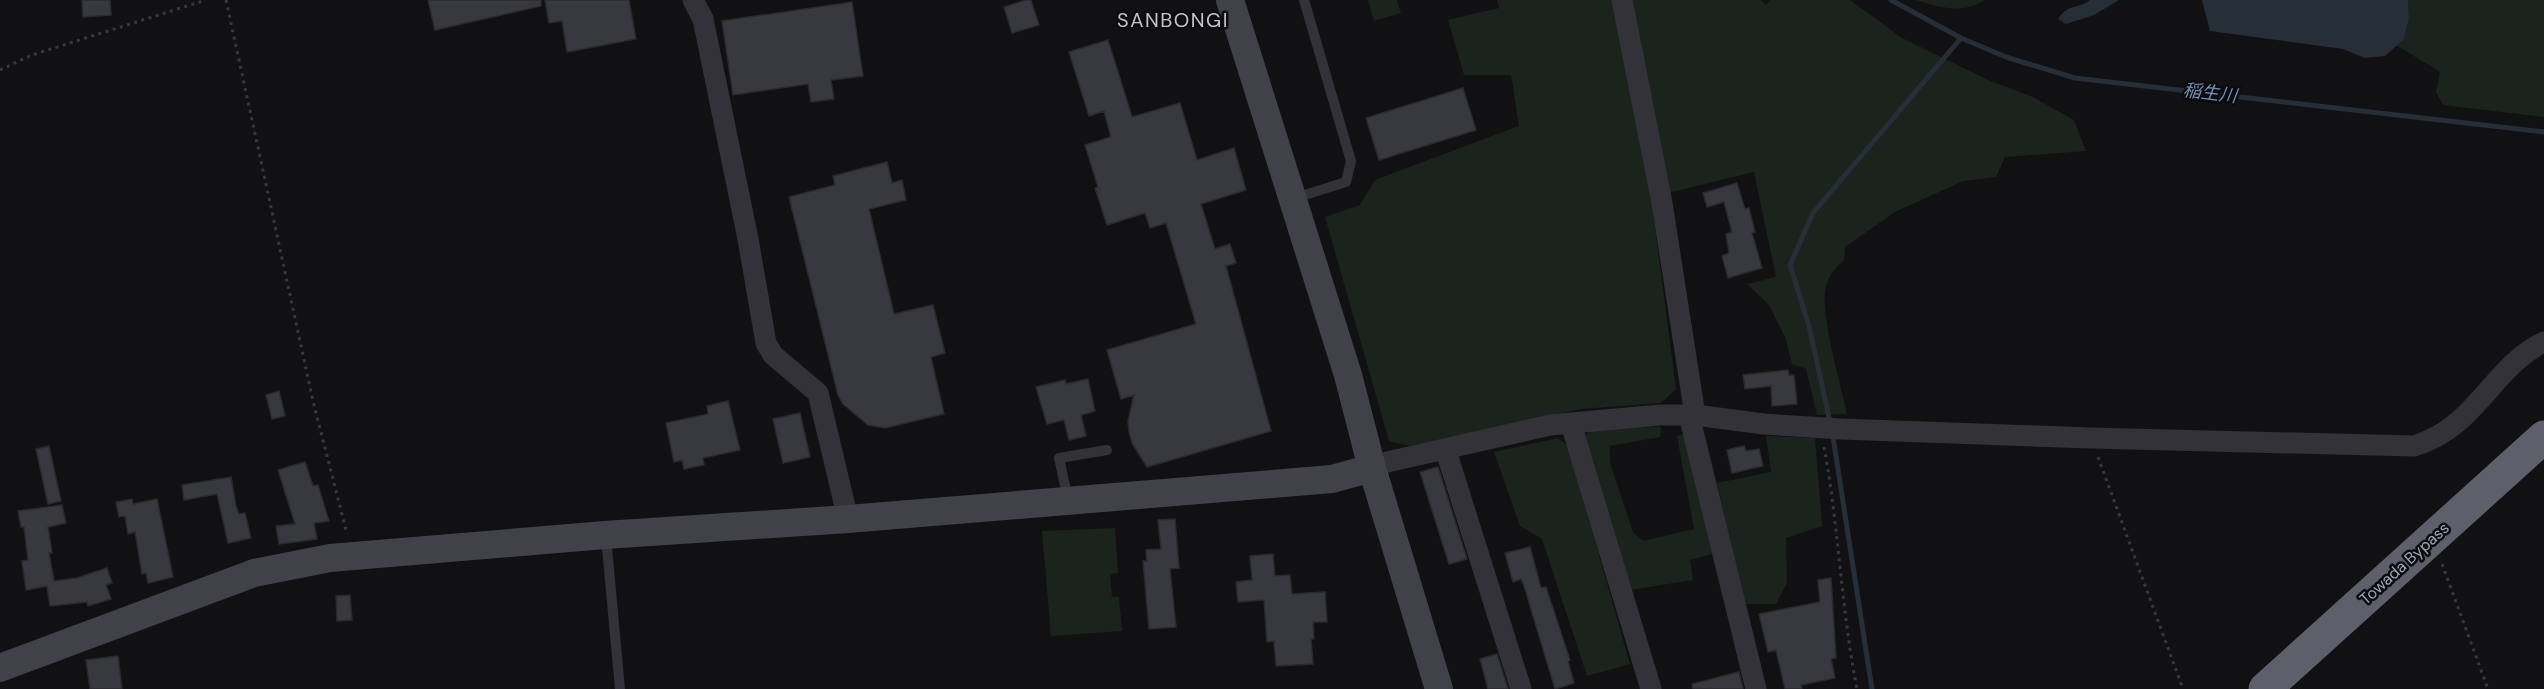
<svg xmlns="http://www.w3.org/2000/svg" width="2544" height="689" viewBox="0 0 2544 689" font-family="'DM Sans','Noto Sans JP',sans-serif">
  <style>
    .green { fill: #1b231d }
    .water { fill: #262e38 }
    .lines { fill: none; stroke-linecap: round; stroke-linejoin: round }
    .stream { stroke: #262e38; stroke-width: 5 }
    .building { fill: #38393e; stroke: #2b2b2f; stroke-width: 1.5 }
    .path { stroke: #38393f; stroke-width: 3; stroke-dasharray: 3 4.5; stroke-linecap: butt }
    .lane { stroke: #323238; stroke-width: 10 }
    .street { stroke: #323238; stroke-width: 21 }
    .secondary { stroke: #404149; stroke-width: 28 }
    .highway { stroke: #5d5f6a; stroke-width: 33 }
    .labels { text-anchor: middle; stroke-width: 5; stroke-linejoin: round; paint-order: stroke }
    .street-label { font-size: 16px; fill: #a1a5b5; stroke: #0c0c0e }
    .water-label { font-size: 18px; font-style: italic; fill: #748fb5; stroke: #0c0c0e }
    .quarter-label { font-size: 20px; letter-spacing: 1.5px; fill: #c2c5d1; stroke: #0c0c0e }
  </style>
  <rect width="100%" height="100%" fill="#111113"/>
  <path class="green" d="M1368 0H1397L1401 13 1374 21Z
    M1497 0H1761L1766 5 1770 0H1850L1902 38 1990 81 2033 97 2074 120 2086 151 2005 157 1996 177 1963 181 1895 212 1845 247 1844 260C1836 266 1829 276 1826 286 1819 311 1841 386 1847 414L1817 415 1806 369 1792 364 1785 337 1769 305 1747 284 1776 277 1754 172 1651 197 1676 389 1661 403 1581 409 1410 446 1389 441 1325 217 1360 205 1375 180 1519 126 1511 75H1464L1448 20 1499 8Z
    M1916 0H1984C1963 15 1939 7 1916 0Z
    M2408 0H2544V117L2443 105 2436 92 2440 72 2396 45C2410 34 2409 17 2408 0Z
    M1661 427 1660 437 1610 446V463L1633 532 1643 541 1694 529 1677 436 1688 433 1713 543 1712 554 1690 560 1693 580 1630 590 1584 436 1596 428Z
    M1766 436 1815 438 1822 526 1786 538 1787 583 1776 604H1745L1717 483 1771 472Z
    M1558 438 1568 446 1630 664 1587 676 1542 539 1520 526 1494 452Z
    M1115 528 1118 573 1110 574 1112 597H1119L1122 631 1051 636 1042 531Z"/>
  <path class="water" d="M2090 0H2119L2094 15 2066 24 2058 19C2070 2 2077 10 2090 0Z
    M2202 0H2408L2409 18 2404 39 2385 56 2365 58 2343 49 2210 31Z"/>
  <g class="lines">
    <path class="stream" d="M1891 0 1961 38 2006 57 2075 78 2544 132
      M1830 422 1809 326 1790 265 1813 213 1961 38
      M1833 437 1872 689"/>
  </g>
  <path class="building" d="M82 0H110L111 15 83 17Z
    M428 0H541V6L435 30Z
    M545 0H629L636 39 567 52 562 21 549 23Z
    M1026 0H1031L1039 25 1012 33 1004 7Z
    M852 2 863 76 831 80 834 99 811 102 808 84 733 95 722 21Z
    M1108 40 1132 117 1180 103 1197 160 1234 148 1246 190 1201 204 1215 249 1230 244 1236 263 1226 266 1271 431 1147 467 1132 443 1129 432 1128 421 1134 395 1121 399 1107 350 1196 324 1166 223 1150 228 1145 213 1107 225 1095 188 1098 187 1085 145 1111 137 1104 111 1089 116 1069 52Z
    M1463 88 1476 130 1379 160 1366 118Z
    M887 162 892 183 902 180 906 200 869 209 894 314 933 305 945 353 931 357 944 414 885 428 868 425 843 404 838 395 789 197 835 185 833 176Z
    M1737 183 1745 209 1749 208 1755 232 1752 233 1762 268 1728 278 1722 256 1729 253 1726 234 1732 232 1724 202 1707 207 1703 193Z
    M1788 370 1789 375H1794L1797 404 1772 406 1771 386 1745 389 1743 375Z
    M1088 379 1095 411 1081 415 1086 436 1069 440 1064 420 1047 424 1036 387 1065 380 1066 384Z
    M279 391 285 416 272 419 266 395Z
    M728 401 740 450 703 458 704 465 684 469 682 460 674 462 666 423 708 414 707 406Z
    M800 413 810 457 783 463 773 419Z
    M49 446 61 501 48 504 36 449Z
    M1744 446 1746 451 1759 449 1763 466 1732 473 1727 450Z
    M305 462 313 486 318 485 329 521 314 523 317 539 279 544 276 526 295 524 278 470Z
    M1438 467 1467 559 1449 564 1420 472Z
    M231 477 236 506 239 514 245 513 251 538 228 543 217 494 184 500 182 485Z
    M132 499 133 504 157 499 173 577 148 583 146 573 142 574 135 532 128 534 125 516 119 517 116 502Z
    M62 505 66 523 48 527 52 553H49L54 581 77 578 107 568 112 583 106 585 111 599 88 606 87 602 50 606 47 586 26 590 22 561 28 560 24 527H21L18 511Z
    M1175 519 1179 568 1170 569 1176 627 1149 629 1143 561H1147L1146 550 1161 549 1158 520Z
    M1530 547 1541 588 1546 587 1570 660 1568 661 1574 683 1555 689 1524 586 1521 579 1513 582 1505 553Z
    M1273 554 1275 576 1290 575 1292 594 1325 592 1327 622H1313L1314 639H1311L1313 664 1276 666 1274 641 1267 642 1264 600 1238 602 1236 582 1252 580 1250 556Z
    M1831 578 1836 658 1831 659 1835 678 1801 685 1802 689H1785L1776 650 1768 652 1759 614 1820 602 1818 580Z
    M350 595 352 620 337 621 336 596Z
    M1497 654 1508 689H1488L1480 659Z
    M118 656 122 689H90L86 660Z
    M1739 672 1743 689H1693L1692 684Z"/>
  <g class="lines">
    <path class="path" d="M226 0 313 401 347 534
      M0 70 32 55 206 0
      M1824 447C1839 527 1841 609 1857 689
      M2098 457 2183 689
      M2442 564 2488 689"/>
    <path class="lane" d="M1295 198 1346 182 1351 161 1304 0
      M1068 500 1059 458 1107 450
      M606 537 620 689"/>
    <path class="street" d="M693 0 703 19 748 239 766 343 773 355 818 393 848 519
      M1622 0 1662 203 1695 415
      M1689 415 1756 689
      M1571 424 1651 689
      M1446 451 1521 689
      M1372 468 1387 462 1550 425 1660 415H1695L1764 424 1841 429 2091 438 2414 446C2476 428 2493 366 2544 342"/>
    <path class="secondary" d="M1230 0 1348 375 1372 468 1439 689
      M0 668 254 573 330 558 605 535 848 519 1332 479 1372 468"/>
    <path class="highway" d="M2265 689 2544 437"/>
  </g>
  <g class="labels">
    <g class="street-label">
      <text transform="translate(2404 563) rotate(-42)" y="6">Towada Bypass</text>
    </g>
    <g class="water-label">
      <text transform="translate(2210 93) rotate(7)" y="6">稲生川</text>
    </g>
    <g class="quarter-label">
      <text x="1173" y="27">SANBONGI</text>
    </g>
  </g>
</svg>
